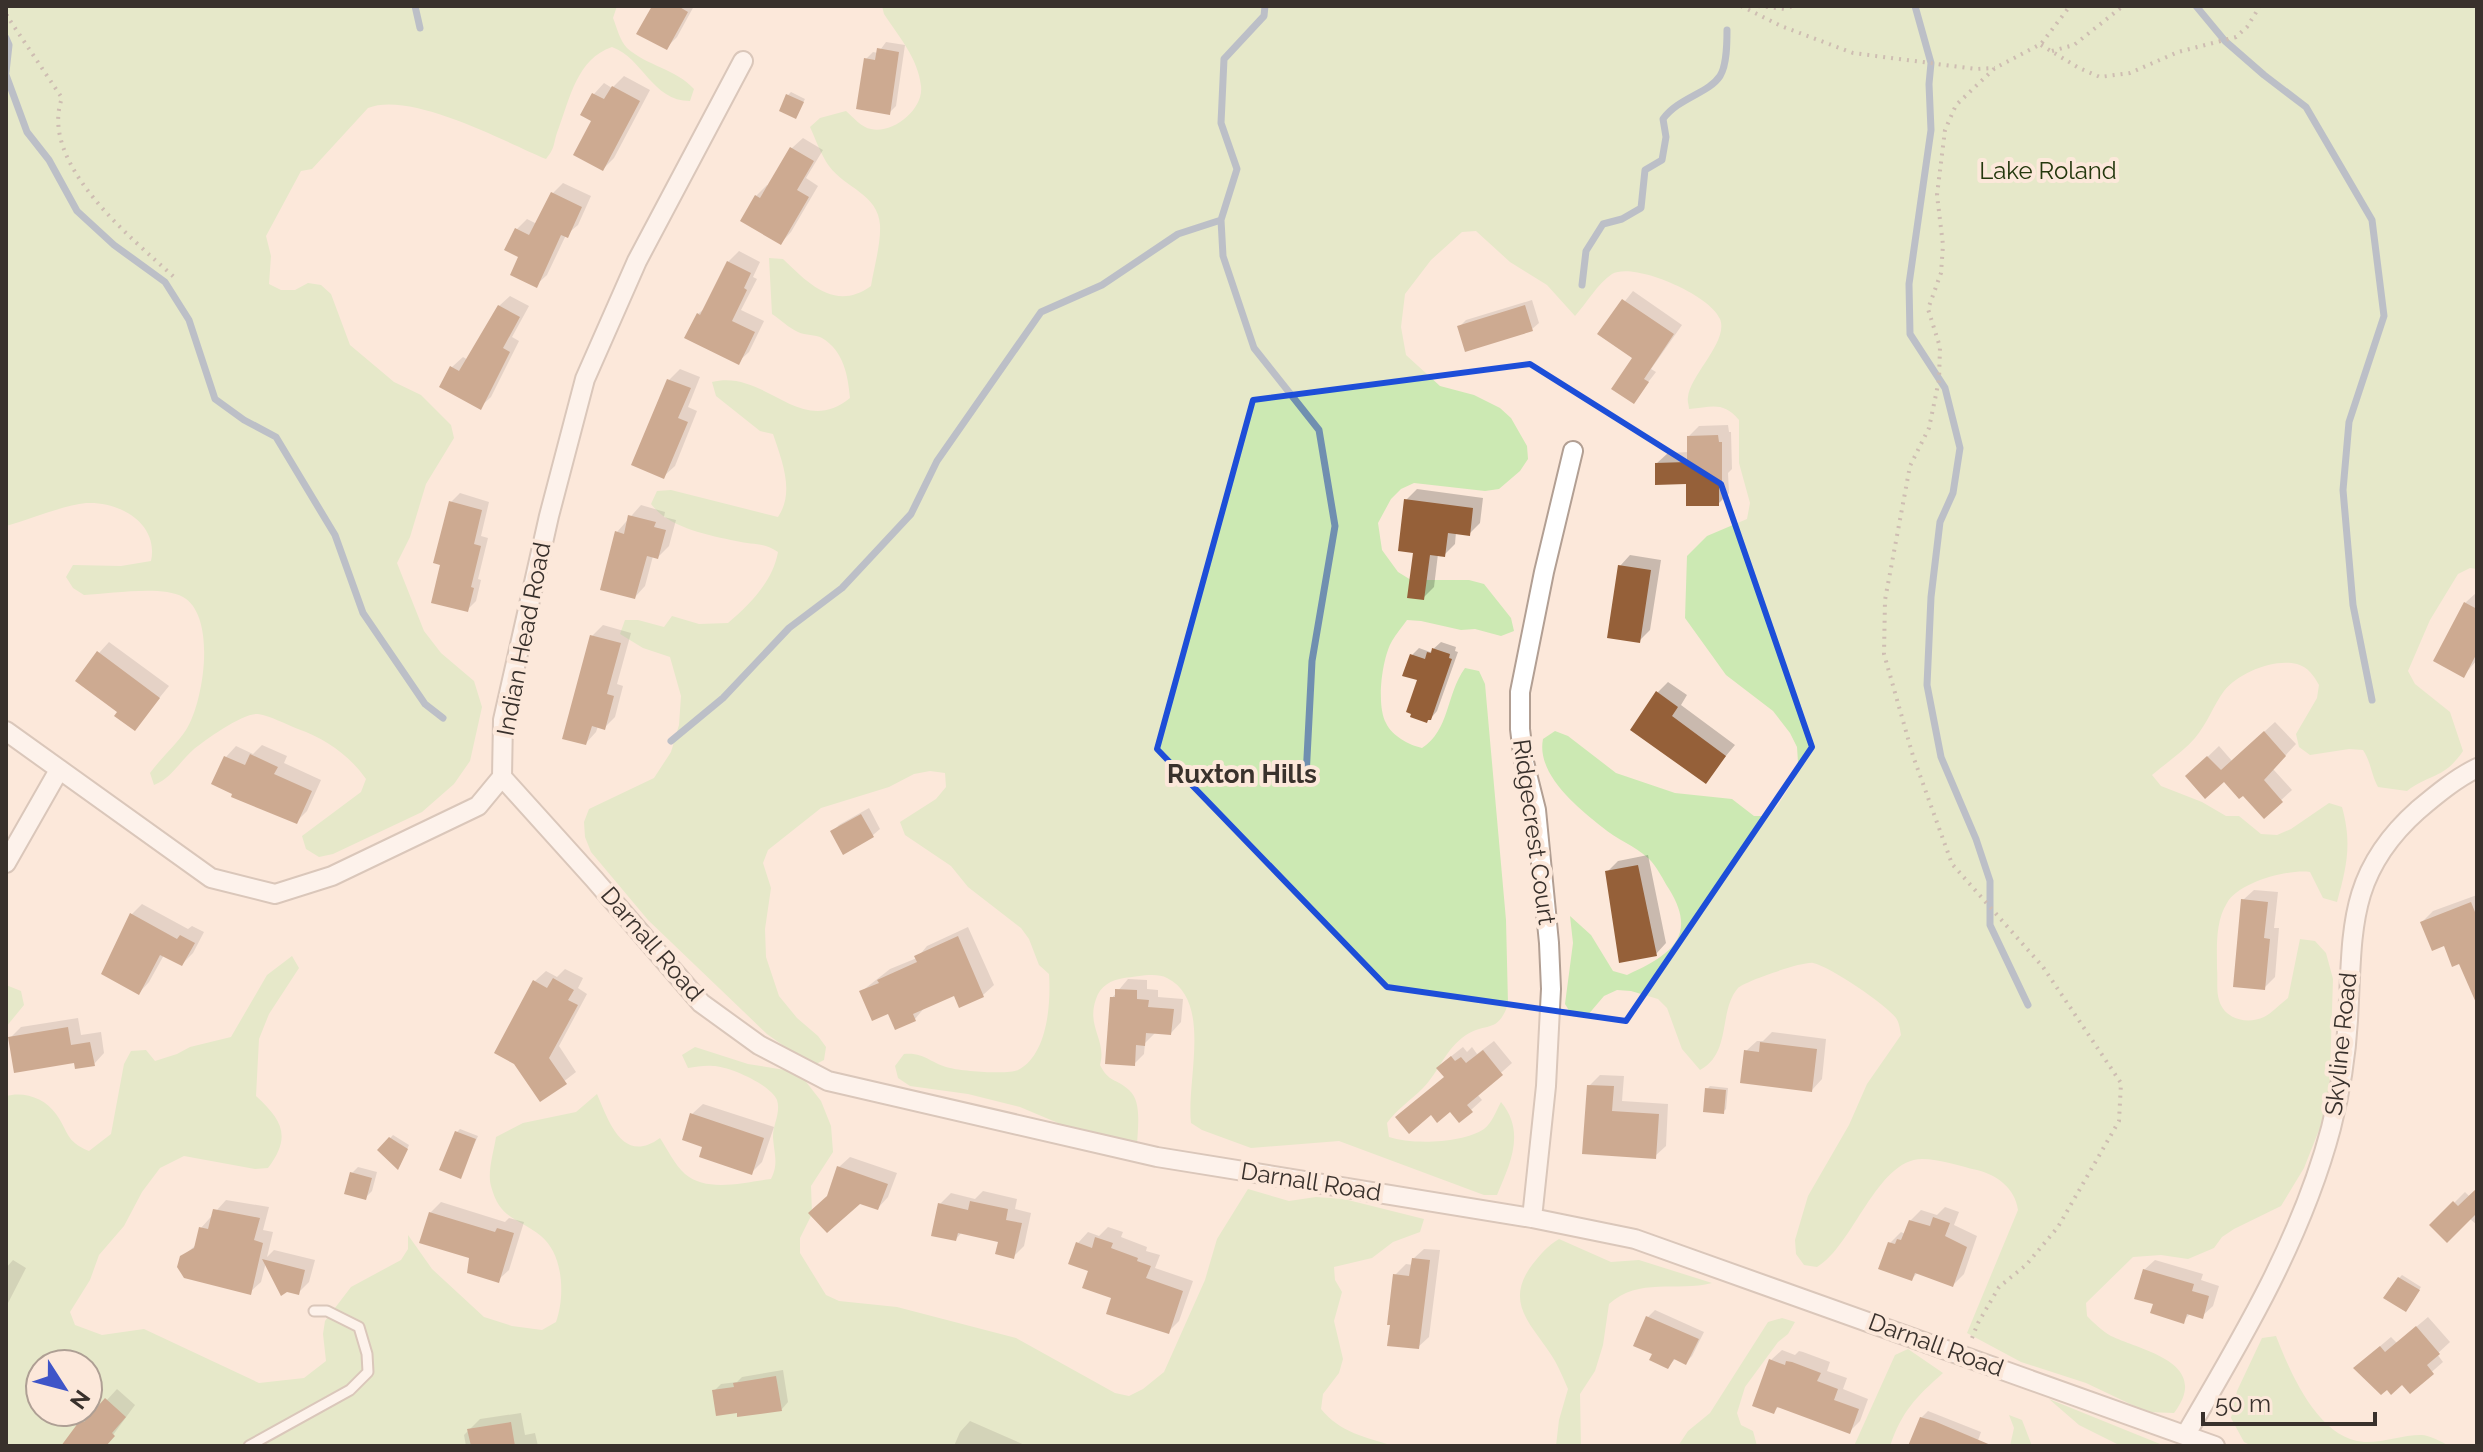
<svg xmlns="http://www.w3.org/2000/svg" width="2483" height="1452" viewBox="0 0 2483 1452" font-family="Raleway,sans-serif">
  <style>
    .green { fill: #cce9b3; fill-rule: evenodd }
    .shadow { fill: #0003 }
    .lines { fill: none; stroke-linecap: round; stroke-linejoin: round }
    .stream { stroke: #708fb0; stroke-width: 7 }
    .building { fill: #956039 }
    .lane-casing { stroke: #b29f93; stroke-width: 13 }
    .street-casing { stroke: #b29f93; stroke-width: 22 }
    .path { stroke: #978980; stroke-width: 4; stroke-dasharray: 2 6; stroke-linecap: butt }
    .lane { stroke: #fff; stroke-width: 9 }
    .street { stroke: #fff; stroke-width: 18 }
    .marked { fill: none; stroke: #1d4ed8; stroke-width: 6; stroke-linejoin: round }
    .labels { text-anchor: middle; stroke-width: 8; stroke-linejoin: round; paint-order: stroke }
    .park-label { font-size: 24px; fill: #24380d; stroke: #fce8da }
    .street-label { font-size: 24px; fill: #39312c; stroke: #fce8da }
    .neighbourhood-label { font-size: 26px; font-weight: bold; fill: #39312c; stroke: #fce8da }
  </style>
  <rect width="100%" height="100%" fill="#fce8da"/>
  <path class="green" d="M6 6H617L613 18C617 28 620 41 627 48 647 66 676 69 694 89L690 101C652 101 643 58 612 47 577 59 570 98 558 130 553 143 556 147 546 159 503 141 411 91 368 108L312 169 301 171 266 236 271 256 269 284 281 290H295L308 283 321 285 331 294 350 345 394 382 421 395 451 425 454 438 426 484 410 537 397 563 424 631 441 653 474 681 482 707 470 761 454 784 422 812 333 854 319 857 306 849 302 836 361 792 366 779C349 755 326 739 298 729 285 724 271 716 258 714 244 712 205 740 194 749 179 762 172 778 154 785L150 773C161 758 176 745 186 730 204 702 217 616 183 597 161 585 111 594 84 595L73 588 66 577 73 565 121 566 151 561C159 524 120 501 86 503 64 505 28 520 6 526Z
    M882 6H2477V569L2470 568 2458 574 2430 620 2408 671 2415 684 2450 712 2463 751C2444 779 2431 773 2407 791L2378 787C2371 774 2371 762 2363 750L2349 749 2310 755 2299 747 2296 734 2317 698 2319 685C2314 676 2308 667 2297 664 2274 658 2238 673 2224 691 2213 706 2207 724 2195 738 2183 752 2166 763 2152 775L2161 786 2202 802 2226 816H2239L2261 834 2277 835 2291 829 2329 803 2342 807C2352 843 2347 866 2337 902L2323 898 2310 872C2288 869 2239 882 2227 903 2215 922 2217 948 2217 969 2218 978 2216 991 2219 1000 2224 1019 2247 1025 2264 1017 2272 1013 2280 1004 2288 998L2300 939 2315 941 2326 953 2333 979 2329 1105 2304 1168 2281 1206 2234 1229 2222 1237 2214 1248 2188 1259 2161 1255 2133 1257 2086 1303 2087 1316C2094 1323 2102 1331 2111 1336 2143 1351 2212 1363 2174 1413L2147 1412 2086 1383 2021 1362 1967 1333 2018 1210C2015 1188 1997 1175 1977 1170 1959 1166 1940 1159 1922 1159 1877 1159 1853 1246 1817 1267L1804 1265 1796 1254 1795 1240 1808 1196 1849 1125 1867 1084 1901 1035C1900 1029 1899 1022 1896 1018 1885 1004 1831 967 1813 963 1804 961 1745 981 1738 988 1718 1011 1732 1053 1700 1070L1682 1049 1667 1008 1658 999 1631 991 1617 990 1604 996 1587 1016 1573 1017 1565 1004 1573 943 1570 916 1591 935 1613 971 1627 975C1669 956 1699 937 1669 889 1663 880 1657 866 1648 858 1635 846 1616 839 1602 827 1577 807 1536 774 1543 739L1555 731 1568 736 1616 773 1675 793 1732 799 1754 816H1768L1778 805 1795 778 1798 762 1797 747 1790 733 1773 711 1726 675 1685 618 1687 556 1707 536 1747 519 1750 503 1739 463V420C1723 401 1712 407 1689 409 1689 405 1687 401 1688 397 1690 375 1729 341 1720 319 1711 295 1633 261 1612 274 1598 283 1586 304 1575 316L1547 285 1510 262 1476 231 1462 232 1431 260 1405 294 1401 327 1406 355 1440 386 1474 395 1500 408 1511 418 1527 446 1528 459 1520 471 1499 489 1485 491 1414 483 1401 489 1391 499 1378 523 1382 550 1398 572 1411 580H1469L1484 584 1511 618 1514 631 1501 636 1475 629 1461 630 1421 621 1407 620C1402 627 1396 634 1392 641 1382 658 1376 705 1386 723 1392 736 1409 745 1422 748 1450 730 1446 694 1465 668L1479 671 1485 684 1506 920 1508 1004C1498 1034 1486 1022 1466 1035 1445 1049 1439 1072 1423 1088 1410 1101 1397 1109 1387 1123L1389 1137C1412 1145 1464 1143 1484 1129 1492 1123 1496 1111 1501 1102 1526 1132 1510 1164 1497 1195H1484L1339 1141 1251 1148 1202 1130 1191 1123C1186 1081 1213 1001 1167 978 1156 972 1136 977 1124 978 1111 980 1100 986 1096 999 1086 1027 1107 1040 1100 1065 1109 1083 1116 1078 1129 1090 1143 1102 1137 1131 1137 1148L1096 1139 1020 1107 968 1094 910 1086 898 1078 895 1066 904 1054C925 1052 931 1064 950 1068 962 1071 1008 1075 1018 1070 1048 1055 1051 1002 1049 974L1039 965 1029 939 1021 928 968 887 951 866 905 835 900 822 936 799 946 787 945 773 930 771 914 774 889 787 821 808 768 850 763 863 771 888 765 929 766 957 779 996 797 1018 818 1036 826 1047 824 1060 812 1066 767 1034 648 920 591 852 585 837 584 822 589 809 654 778 671 752 679 725 681 696 670 657 643 648 620 634 625 620H638L664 627 672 616 699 624 728 623C750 604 773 581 778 552 764 542 752 545 736 541 708 535 669 528 651 504L657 491 671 490 778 517C795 492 782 461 773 434L760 431 716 396 712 382C765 368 800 439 850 398 848 376 844 351 822 338 815 334 806 336 798 332 789 328 781 320 772 314L769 258 783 259C808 283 835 312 871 286 874 267 881 244 880 225 878 194 845 188 829 166 821 155 816 140 810 127L820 118 846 111C853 117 862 128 871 129 893 134 924 109 921 86 918 58 899 37 884 14Z
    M292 956 299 968 269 1014 259 1039 256 1096C282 1120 292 1136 268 1168L255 1169 184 1156 160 1168 142 1192 124 1226 99 1255 90 1280 70 1312 75 1325 102 1335 144 1329 259 1383 304 1378 326 1361 323 1334 325 1321 351 1287 401 1260 408 1249V1235L432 1269 484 1317 512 1326 542 1330 556 1322C565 1297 564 1255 541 1236 517 1217 500 1220 491 1186 487 1172 494 1151 496 1137L523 1123 576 1112 597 1094C609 1122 623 1165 660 1138 667 1149 675 1165 685 1174 707 1193 745 1182 771 1179 779 1163 774 1154 773 1137 773 1124 781 1113 777 1100 771 1085 729 1066 713 1066 705 1065 696 1067 688 1068L682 1055 695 1047 748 1064 791 1071 803 1078 821 1101 831 1126 833 1152 811 1186 812 1214 800 1238V1253L826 1295 839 1301 897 1307 1016 1338 1115 1393 1129 1396 1143 1389 1164 1372 1205 1280 1217 1239 1248 1189 1289 1201 1316 1197 1344 1199 1424 1219 1420 1232 1393 1242 1372 1258 1334 1267 1335 1280 1342 1292 1334 1321 1343 1359 1339 1373 1323 1394 1321 1409C1339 1432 1367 1438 1394 1446H6V1096C24 1091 45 1098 56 1114 69 1132 65 1141 89 1151L111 1134 124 1064 131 1051 146 1050 155 1061 177 1054 190 1047 231 1037 267 975ZM40 1364H88V1412H40Z
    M6 985 21 991 24 1005 6 1027Z
    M1559 1239 1611 1262 1639 1260 1712 1283C1676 1292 1639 1277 1609 1304L1603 1345 1595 1371 1580 1394 1581 1446H1556L1559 1420 1568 1389C1564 1380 1560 1370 1555 1361 1535 1327 1502 1305 1532 1265 1541 1254 1547 1246 1559 1239Z
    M1782 1318 1795 1322 1788 1334 1778 1342 1745 1387 1737 1413 1741 1425 1753 1431 1757 1446H1678L1688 1431 1710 1413 1768 1322Z
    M2276 1336C2290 1372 2318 1439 2364 1442 2383 1443 2402 1435 2421 1435 2430 1435 2441 1442 2450 1446H2252L2244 1442 2231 1418 2237 1391 2262 1338Z
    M1908 1349 1943 1373C1916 1397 1902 1411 1890 1446H1854L1895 1355Z
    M2049 1399 2165 1446H2121L2079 1425Z
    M2009 1415 2022 1420 2032 1446H2010L2014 1428Z"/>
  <path class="shadow" d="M654 6H694L677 37 666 48Z
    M886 42 905 45 896 106 889 113 866 59 873 52 878 53Z
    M624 76 650 90 614 158 603 169 594 121V94L604 83 612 88Z
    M791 92 805 99 796 116 788 95Z
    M803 138 823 150 806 178 818 186 791 232 781 243 756 196 767 185 769 187 792 148Z
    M563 183 591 196 578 225 566 235 547 275 536 285 521 256 516 230 527 219 537 224 552 194Z
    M739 251 760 262 753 277 757 279 741 310 764 321 749 352 738 362 698 314 706 307 728 262Z
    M1633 291 1682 325 1651 369 1656 372 1633 402 1635 357 1600 333Z
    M510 296 529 306 512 337 519 341 491 397 480 407 452 367 463 357 468 360 499 306Z
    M1532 300 1539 323 1532 329 1459 327 1466 320Z
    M680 369 700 377 688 407 697 411 675 466 664 476 634 464 669 380Z
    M1728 425 1729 432H1731L1732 469 1728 473 1729 493 1718 504 1657 463 1668 453 1689 452V436L1699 426Z
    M1417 489 1483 498 1480 523 1469 534 1456 532 1455 544 1444 555 1438 554 1434 587 1423 598 1406 500Z
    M460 493 489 502 481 536 488 538 478 579 481 580 476 601 467 610 442 564 451 502Z
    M641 505 665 512 664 517 676 520 669 546 658 557 653 556 645 586 635 597 617 532Z
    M1630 555 1661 560 1650 630 1639 641 1620 566Z
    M2476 593 2477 660 2464 675 2465 603Z
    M603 625 631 633 617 684 623 686 615 717 604 728 598 726 596 732 586 743 592 636Z
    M109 642 169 686 135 728 120 712 99 653Z
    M1441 642 1456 647 1455 651 1458 652 1437 711 1431 718 1412 655 1419 648 1430 652Z
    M1668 682 1687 695 1681 705 1735 745 1705 781 1632 729 1658 692Z
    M2275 722 2296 744 2273 769 2292 790 2264 816 2243 793 2198 766 2219 746 2232 761Z
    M262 745 287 756 284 763 321 780 307 811 296 822 226 757 236 746 253 754Z
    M869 808 880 829 873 835 832 832 839 825Z
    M1648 855 1666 943 1656 954 1607 872 1618 861Z
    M2254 890 2278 892 2274 928H2279L2275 977 2264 988 2243 900Z
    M2477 895V977L2422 922 2433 911Z
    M142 904 188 929 192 926 204 932 193 953 182 964 164 955 149 982 139 993 131 915Z
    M968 927 994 985 983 995 955 994 925 1007 915 1019 889 1011 862 991 890 969 917 958 927 946Z
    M565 969 583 978 578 988 587 994 559 1046 576 1072 541 1099 535 981 546 971 557 977Z
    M1128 979 1147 980V989L1158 990V997L1183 999 1181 1022 1171 1033 1156 1032 1145 1043 1144 1054 1134 1064 1112 998Z
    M78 1018 81 1035 101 1032 104 1053 94 1064 76 1061 10 1038 21 1027Z
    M1772 1032 1826 1039 1822 1079 1812 1090 1746 1051 1757 1041H1763Z
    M1494 1041 1512 1063 1477 1094 1482 1100 1460 1120 1445 1076 1449 1058 1463 1047 1467 1052 1472 1047 1477 1054Z
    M1600 1075 1624 1076 1622 1101 1668 1104 1666 1146 1655 1156 1585 1152 1589 1086Z
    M1710 1086 1728 1088 1726 1109 1723 1112 1707 1089Z
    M703 1104 774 1127 762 1162 751 1173 692 1114Z
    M460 1129 478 1136 460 1176 457 1132Z
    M393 1135 409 1145 400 1165 380 1149Z
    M850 1157 897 1173 888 1197 878 1208 830 1195 839 1167Z
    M358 1167 377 1172 372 1191 365 1198 352 1173Z
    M2477 1189V1225L2469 1218 2432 1225 2465 1192 2469 1196Z
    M983 1191 1017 1199 1015 1209 1031 1213 1024 1246 1014 1256 1000 1241 962 1232 956 1239 940 1204 951 1193 975 1199Z
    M226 1200 269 1207 263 1230 273 1232 267 1257 274 1250 315 1260 309 1282 298 1293 266 1262 261 1282 250 1292 182 1257 197 1244 201 1228Z
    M441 1202 505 1222 509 1218 524 1222 509 1270 498 1280 472 1257 430 1213Z
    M1945 1207 1959 1212 1954 1225 1977 1236 1964 1274 1953 1285 1918 1272 1912 1279 1890 1243 1901 1232 1905 1234 1910 1221 1921 1210 1937 1215Z
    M1108 1227 1123 1232 1121 1237 1147 1247 1146 1251 1160 1255 1155 1268 1193 1281 1179 1321 1168 1332 1114 1297 1090 1270 1078 1243 1088 1232 1099 1236Z
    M1424 1249 1440 1250 1429 1337 1418 1347 1395 1275 1406 1264 1413 1265V1259Z
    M13 1260 26 1268 6 1307V1268Z
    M2155 1260 2203 1274 2201 1280 2219 1286 2213 1306 2202 1316 2191 1313 2183 1321 2155 1303 2144 1270Z
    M2402 1275 2421 1287 2409 1306 2399 1278Z
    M1655 1310 1704 1332 1692 1356 1685 1363 1676 1358 1668 1367 1655 1353 1636 1345 1648 1317Z
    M2428 1317 2450 1342 2437 1354 2443 1362 2410 1391 2402 1382 2366 1358 2391 1337 2397 1343Z
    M1782 1350 1795 1355 1799 1351 1803 1352 1830 1362 1827 1371 1847 1378 1843 1389 1868 1399 1860 1421 1849 1432 1779 1406 1774 1411 1771 1360Z
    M783 1370 788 1402 782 1409 738 1411 714 1391 721 1384 737 1382 742 1377Z
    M117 1389 135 1405 105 1446H64L82 1420 93 1410 96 1412Z
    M1928 1411 1981 1432 1976 1446H1910L1921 1418Z
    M521 1413 525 1435 535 1433 538 1446H466L464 1435 480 1419Z
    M970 1421 1027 1446H954L960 1432Z"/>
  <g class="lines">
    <path class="stream" d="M415 6 420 28
      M1265 6 1264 16 1224 59 1221 123 1237 169 1221 220 1223 256 1254 348 1319 430 1335 526 1312 661 1306 777
      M1915 6 1931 63 1929 84 1931 130 1909 284 1910 334 1945 388 1960 448 1953 493 1940 522 1931 597 1927 685 1941 757 1976 839 1990 881V925L2028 1005
      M2196 6 2225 41 2264 75 2306 107 2372 220 2384 316 2349 422 2343 490 2353 605 2372 700
      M6 38 9 45 6 72
      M6 75 27 132 49 160 77 211 114 245 165 282 189 320 215 399 244 420 276 437 335 535 363 613 425 704 443 718
      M1582 285 1586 251 1603 224 1622 219 1641 208 1645 170 1662 160 1666 137 1663 119C1678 98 1709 93 1720 76 1727 65 1727 43 1727 30
      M671 741 723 698 789 628 842 588 911 514 937 461 1041 312 1102 285 1178 234 1221 220"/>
  </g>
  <path class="building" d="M652 6H678L688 12 667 50 636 34Z
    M877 48 899 52 890 115 856 109 864 58 875 60Z
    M612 86 640 101 603 171 573 155 591 121 580 115 592 93 604 99Z
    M786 94 804 102 796 119 779 111Z
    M790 147 814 161 797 190 809 197 781 245 740 221 755 195 760 198Z
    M551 192 582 207 568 238 561 235 537 288 510 275 518 257 504 250 515 228 529 235Z
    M727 261 751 273 744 288 747 290 732 321 755 332 739 365 684 338 697 313 700 315Z
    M1622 299 1674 334 1644 379 1649 382 1634 404 1611 389 1632 358 1597 334Z
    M498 305 520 317 503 348 510 352 481 410 439 387 450 366 459 371Z
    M1525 305 1533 331 1465 352 1457 326Z
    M667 379 691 388 678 418 688 422 664 479 631 465Z
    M1718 435 1719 442H1722V482H1719V506H1686V484L1655 485V463L1687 462V436Z
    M1404 499 1473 508 1470 536 1448 533 1445 557 1430 555 1424 600 1407 598 1413 553 1398 551Z
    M449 501 482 510 474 544 481 546 471 587 474 588 468 612 431 603 440 565 433 563Z
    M628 515 656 522 654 527 666 530 658 559 647 556 635 599 600 590 615 531 624 534Z
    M1618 565 1651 570 1640 643 1607 638Z
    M2464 602 2477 609V653L2464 678 2433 661Z
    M590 635 621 643 607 694 614 696 605 730 592 726 586 745 562 739Z
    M1432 648 1450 654 1449 658 1452 659 1431 720H1428L1427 723 1410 717 1411 714 1406 712 1417 680 1402 676 1410 654 1425 659 1427 652 1431 653Z
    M97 651 160 698 135 731 114 716 117 712 75 681Z
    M1656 691 1678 707 1672 716 1726 756 1706 784 1630 730Z
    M2264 731 2286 756 2264 780 2283 802 2264 819 2243 796 2239 799 2224 782 2205 799 2185 776 2207 756 2221 770Z
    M250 754 278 767 274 774 312 791 297 824 231 797 232 794 211 784 224 756 245 765Z
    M861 814 874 837 843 855 830 831Z
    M1638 865 1657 956 1619 963 1605 871Z
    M2241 899 2268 902 2264 938 2270 939 2265 990 2233 987Z
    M2471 902 2477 917V1005L2459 964 2452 967 2444 946 2432 951 2420 922Z
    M130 913 177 939 180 935 195 943 182 966 160 955 139 995 101 974Z
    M958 936 984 997 959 1008 954 996 913 1014 916 1021 895 1030 888 1014 872 1021 859 991 879 983 877 980 917 962 914 956Z
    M553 978 574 990 568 1000 578 1005 549 1058 567 1084 540 1102 514 1064 494 1053 533 980 547 988Z
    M1115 989 1137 990V999L1149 1000 1148 1007 1174 1009 1171 1035 1146 1033 1145 1046 1136 1045 1135 1066 1105 1064 1110 997H1115Z
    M68 1027 71 1045 90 1042 95 1066 75 1069 74 1063 14 1073 8 1037Z
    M1760 1042 1817 1049 1812 1092 1740 1083 1744 1050 1759 1052Z
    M1483 1050 1503 1075 1467 1105 1473 1112 1459 1123 1450 1112 1437 1123 1431 1115 1409 1134 1395 1117 1444 1077 1436 1068 1451 1056 1455 1061 1461 1057 1466 1063Z
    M1587 1085 1614 1086 1612 1111 1659 1114 1656 1159 1582 1154Z
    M1705 1088 1726 1090 1724 1114 1703 1112Z
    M690 1113 764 1138 752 1175 699 1157 702 1147 682 1140Z
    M455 1131 476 1139 461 1179 439 1170Z
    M389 1137 408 1149 398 1170 377 1150Z
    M837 1166 888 1184 878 1210 860 1204 827 1233 808 1213 827 1196Z
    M350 1172 372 1178 366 1200 344 1194Z
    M2477 1188V1213L2447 1243 2429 1225 2453 1201 2458 1206Z
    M970 1201 1008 1209 1006 1220 1022 1223 1014 1259 995 1254 998 1242 958 1233 956 1241 931 1236 938 1203 968 1210Z
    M213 1209 260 1218 254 1240 263 1243 251 1295 184 1278 177 1267 180 1256 194 1248 199 1227 208 1229Z
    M429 1212 495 1232 497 1228 514 1233 499 1283 467 1273 469 1258 419 1243Z
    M1933 1217 1950 1223 1945 1236 1967 1247 1953 1287 1915 1273 1912 1281 1878 1269 1888 1242 1895 1244 1897 1239 1901 1240 1909 1220 1930 1226Z
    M1095 1237 1113 1243 1111 1248 1138 1258 1137 1261 1151 1266 1146 1278 1183 1291 1169 1334 1106 1314 1111 1298 1082 1288 1088 1271 1068 1264 1076 1242 1092 1248Z
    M1412 1258 1430 1260 1419 1349 1387 1346 1390 1325H1387L1393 1274 1409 1276Z
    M262 1259 305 1270 299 1295 287 1292 281 1296Z
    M2143 1269 2194 1284 2192 1291 2209 1296 2203 1319 2187 1314 2184 1324 2150 1313 2153 1304 2134 1299Z
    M2398 1277 2420 1290 2406 1312 2383 1298Z
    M1646 1316 1699 1339 1686 1365 1674 1359 1668 1369 1649 1360 1652 1354 1633 1346Z
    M2416 1326 2440 1354 2427 1365 2434 1374 2410 1394 2402 1385 2391 1395 2387 1390 2381 1395 2353 1368 2380 1346 2385 1352Z
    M1769 1359 1785 1365 1786 1361 1792 1362 1821 1373 1817 1381 1838 1389 1834 1400 1859 1409 1850 1434 1777 1407 1774 1414 1752 1406Z
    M776 1376 782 1411 737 1417V1413L716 1416 712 1390 734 1387 733 1383Z
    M105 1398 126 1417 112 1433 115 1436 106 1446H61L81 1419 84 1422Z
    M1920 1417 1934 1421 1993 1446H1908Z
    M511 1422 515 1446H471L467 1429Z"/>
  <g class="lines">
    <defs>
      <path id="lane" d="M249 1446 350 1390 368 1372 367 1354 359 1327 327 1311H314"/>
      <path id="street" d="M6 731 211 878 275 894 332 876 478 806 502 777 503 720 549 516 585 379 637 261 743 61
        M502 777 594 879 701 1003 759 1045 828 1081 1157 1157 1532 1218 1635 1239 2215 1446
        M6 863 59 770
        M1532 1218 1546 1086 1551 989 1549 943 1536 810 1524 762 1520 729V692L1544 572 1573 451
        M2186 1434C2243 1337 2302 1238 2331 1128 2340 1093 2346 1055 2348 1020 2353 932 2346 874 2418 810 2437 794 2455 779 2477 768"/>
    </defs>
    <use href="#lane" class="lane-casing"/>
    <use href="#street" class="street-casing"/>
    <path class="path" d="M7 6V16L62 98C38 164 133 239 175 278
      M1741 6 1781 26 1853 53 1976 69 1995 68
      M1758 6 1785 9 1792 6
      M2041 45 2079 68 2100 77 2130 73 2178 52 2236 37 2247 27 2260 6
      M2052 51 2074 45 2123 6
      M1972 1338 1978 1323 1999 1287 2026 1265 2058 1227 2119 1121 2121 1083 2043 967 1952 864 1913 756 1884 654 1885 600 1910 466 1929 428 1939 380 1940 347 1928 309 1941 273 1943 245 1937 195 1945 130 1956 105 1995 68 2041 44 2070 6"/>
    <use href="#lane" class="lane"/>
    <use href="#street" class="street"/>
  </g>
  <path d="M0 0H2483V1452H0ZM1530 364 1721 484 1812 747 1626 1021 1387 987 1157 749 1253 400Z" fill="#fce8da" fill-opacity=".55" fill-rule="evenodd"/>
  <path class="marked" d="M1530 364 1721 484 1812 747 1626 1021 1387 987 1157 749 1253 400Z"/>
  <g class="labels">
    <g class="park-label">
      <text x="2048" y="179">Lake Roland</text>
    </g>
    <g class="street-label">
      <text transform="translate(524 639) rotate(-79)" y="8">Indian Head Road</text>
      <text transform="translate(1534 832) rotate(82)" y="8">Ridgecrest Court</text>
      <text transform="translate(652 944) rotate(49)" y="8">Darnall Road</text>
      <text transform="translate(2341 1044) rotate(-84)" y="8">Skyline Road</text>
      <text transform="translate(1311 1182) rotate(9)" y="8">Darnall Road</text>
      <text transform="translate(1936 1345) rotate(20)" y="8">Darnall Road</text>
    </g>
    <g class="neighbourhood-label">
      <text x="1242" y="783">Ruxton Hills</text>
    </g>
  </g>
  <rect width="2483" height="1452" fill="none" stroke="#39312c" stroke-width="16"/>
  <g transform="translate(64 1388) rotate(126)"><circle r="38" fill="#fce8da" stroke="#ae9f94" stroke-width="2"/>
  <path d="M0-6L14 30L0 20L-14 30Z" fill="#3f55c8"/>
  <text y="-12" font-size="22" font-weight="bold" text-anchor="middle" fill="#39312c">N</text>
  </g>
  <path d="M2203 1412v12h172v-12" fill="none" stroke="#39312c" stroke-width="4"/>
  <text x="2215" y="1412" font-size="24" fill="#39312c" stroke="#fce8da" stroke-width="6" paint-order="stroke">50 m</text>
</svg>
